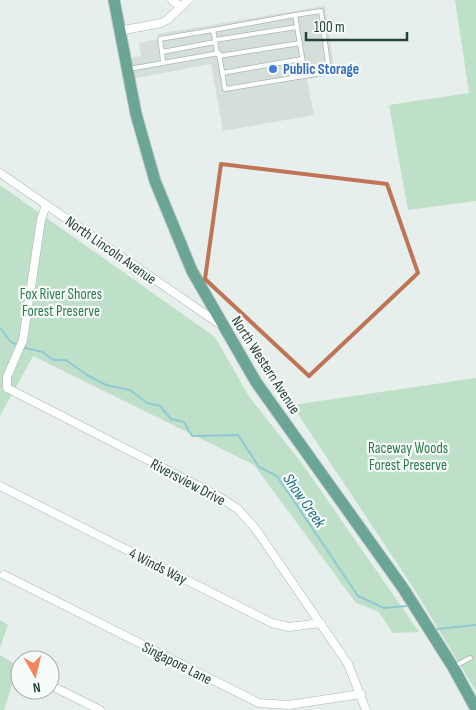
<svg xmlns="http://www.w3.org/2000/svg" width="476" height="710" viewBox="0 0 476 710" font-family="'Sofia Sans Condensed',sans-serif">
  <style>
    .built { fill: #d4dfda }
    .green { fill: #bfe0c8 }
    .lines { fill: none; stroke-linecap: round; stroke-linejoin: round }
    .stream { stroke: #8ec9d4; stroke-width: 2 }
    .lane-casing { stroke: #a8b8b2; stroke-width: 5.5 }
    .street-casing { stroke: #a8b8b2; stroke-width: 9 }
    .primary-casing { stroke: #c2cac8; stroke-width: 13 }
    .lane { stroke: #fff; stroke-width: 4 }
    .street { stroke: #fff; stroke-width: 8 }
    .primary { stroke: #6aa596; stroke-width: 11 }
    .marked { fill: none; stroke: #c07456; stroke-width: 4; stroke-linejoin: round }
    .shop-dot { fill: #3f7fe0; stroke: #f7fbf9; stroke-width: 2 }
    .labels { text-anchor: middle; stroke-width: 4.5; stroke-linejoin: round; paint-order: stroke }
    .shop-label { font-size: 15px; font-weight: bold; fill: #366cbe; stroke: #f7fbf9; text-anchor: start }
    .street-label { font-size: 15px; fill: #24423a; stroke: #f7fbf9 }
    .park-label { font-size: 15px; fill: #2d7a4b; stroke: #f7fbf9 }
    .water-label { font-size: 16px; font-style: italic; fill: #1c6f80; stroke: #f7fbf9 }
  </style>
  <rect width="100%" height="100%" fill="#e6efeb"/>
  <path class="built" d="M325 6 335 74 307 79 314 115 223 131 211 64 131 79 128 58 141 56 139 43 158 39 157 34Z"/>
  <path class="green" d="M455 0H476V201L408 210 389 105 469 93Z
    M0 185 215 337 250 398 301 462 419 632 393 633 379 612 356 603 254 465 33 356 0 416Z
    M476 378V691L414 589 292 405Z
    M0 620 8 625 0 648Z
    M0 655 18 666 4 710H0Z"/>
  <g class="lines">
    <path class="stream" d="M0 328 11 342 17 345
      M21 347 43 352 53 360H66L87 375 106 385 130 390 147 403 160 406 171 419 184 422 192 436 238 435 259 467 277 476 358 596 384 608 407 606
      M437 629 476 625"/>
    <defs>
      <path id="lane" d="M215 40 213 30 295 15
        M162 52 160 39 213 30
        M217 54 215 40 297 27
        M219 56 300 43
        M163 63 162 52 215 42
        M129 69 219 53 225 89 329 72 321 11 295 15 305 74
        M222 73 302 59
        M455 666 470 658"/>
      <path id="street" d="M172 0 180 6
        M119 31 161 23 167 20 188 0
        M0 173 221 325
        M46 205 41 220 23 340 7 377V388L218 496 238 509 255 528 348 664 366 710
        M0 486 272 623 289 627 321 623
        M4 575 259 703 289 705 361 694
        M50 685 100 710"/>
      <path id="primary" d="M114 0 136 114 155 181 192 271 256 382 403 588 453 667 476 709"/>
    </defs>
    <use href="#lane" class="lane-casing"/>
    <use href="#street" class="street-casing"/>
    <use href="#primary" class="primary-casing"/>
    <use href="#lane" class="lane"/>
    <use href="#street" class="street"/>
    <use href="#primary" class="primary"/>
  </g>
  <path class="marked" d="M221 164 387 184 418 273 309 376 205 279Z"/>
  <circle class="shop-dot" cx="273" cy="69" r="5"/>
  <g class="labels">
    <g class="shop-label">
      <text x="283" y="74">Public Storage</text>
    </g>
    <g class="street-label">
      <text transform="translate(111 250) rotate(35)" y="5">North Lincoln Avenue</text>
      <text transform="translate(266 365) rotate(57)" y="5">North Western Avenue</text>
      <text transform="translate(188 482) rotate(28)" y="5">Riversview Drive</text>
      <text transform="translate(158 566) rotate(27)" y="5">4 Winds Way</text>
      <text transform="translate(177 663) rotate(27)" y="5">Singapore Lane</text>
    </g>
    <g class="park-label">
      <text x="61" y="299">Fox River Shores<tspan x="61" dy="17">Forest Preserve</tspan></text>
      <text x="408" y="453">Raceway Woods<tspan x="408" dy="17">Forest Preserve</tspan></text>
    </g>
    <g class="water-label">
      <text transform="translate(305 500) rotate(55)" y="6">Shaw Creek</text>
    </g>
  </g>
  <g transform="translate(35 675) rotate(172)"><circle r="24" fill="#f7fbf9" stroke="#a3b1ad"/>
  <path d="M0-4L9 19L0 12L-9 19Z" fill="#f4845f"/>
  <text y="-8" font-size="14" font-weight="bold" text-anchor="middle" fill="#24423a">N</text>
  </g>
  <path d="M306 32v8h101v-8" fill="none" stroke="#24423a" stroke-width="2.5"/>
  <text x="314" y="32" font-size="15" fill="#24423a" stroke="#f7fbf9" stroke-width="4" paint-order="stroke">100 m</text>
</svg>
